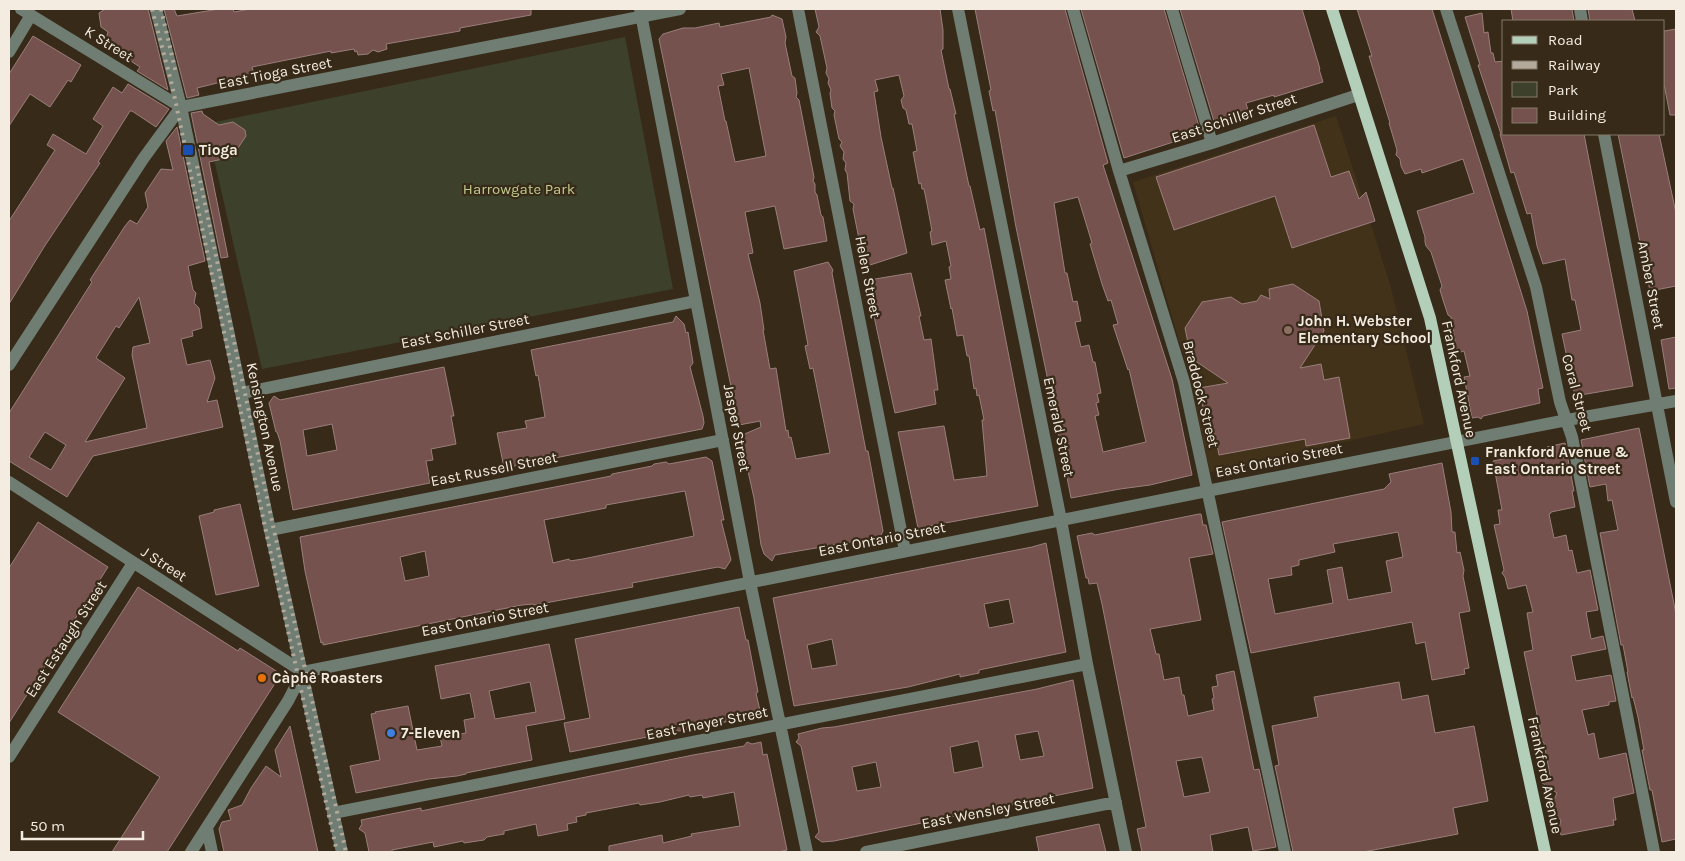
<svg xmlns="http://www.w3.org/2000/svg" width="1685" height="861" viewBox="0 0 1685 861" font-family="Karla,sans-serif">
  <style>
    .built { fill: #43321a }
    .green { fill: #3d412b }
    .building { fill: #76524e; stroke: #9a7e7b; fill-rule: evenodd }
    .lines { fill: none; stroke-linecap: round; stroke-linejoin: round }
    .minor { stroke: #707d73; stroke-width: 12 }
    .major { stroke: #b3ceb9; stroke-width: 12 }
    .rail { stroke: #b3aa9c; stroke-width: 4; stroke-dasharray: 2.5 5; stroke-linecap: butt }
    .transit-dot { fill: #1a4fb4; stroke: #372a18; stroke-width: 2 }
    .education-dot { fill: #8d6e63; stroke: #372a18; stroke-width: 2 }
    .food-dot { fill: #e8710a; stroke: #372a18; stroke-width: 2 }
    .shop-dot { fill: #3f7fe0; stroke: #372a18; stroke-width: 2 }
    .labels { text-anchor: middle; stroke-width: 4.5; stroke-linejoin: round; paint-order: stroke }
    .street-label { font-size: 15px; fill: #f4ece1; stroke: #372a18 }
    .poi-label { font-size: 15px; font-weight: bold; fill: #f4ece1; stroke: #372a18; text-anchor: start }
    .park-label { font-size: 15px; fill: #c1cb90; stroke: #372a18 }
  </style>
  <rect width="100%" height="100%" fill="#372a18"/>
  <path class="built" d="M1336 116 1390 284 1424 424 1210 472 1189 375 1133 182Z"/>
  <path class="green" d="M625 37 673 289 262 369 206 124Z"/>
  <path class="building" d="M105 9H148L168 90 137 71 140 67 104 44 108 32 101 27 99 13Z
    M164 9H174L177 16 219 9H233L234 12 250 9H531V15L460 28V31L386 44 387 49 378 52 373 50 368 54 358 55 357 51 355 52 354 49 331 53V51L252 67 254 74 197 88 199 95 187 98Z
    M815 9H940L943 30V49L941 50 949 89H950L956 114H954L969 186H970L980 230 984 228 1038 506 918 528 898 432 944 426 954 480 987 476 982 420H984L979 395 977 396 976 388 974 389 969 356H967L963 335 957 336 952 308 951 309 945 280 951 279 949 267 951 266 946 241 932 245 930 232 932 231 927 204 924 189H922L921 183 919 184 913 152 917 151 912 124H909L906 110 903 108 901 100 904 96 899 75 875 80 878 91 874 92 881 137 892 188H893L907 253 867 266 864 255 860 252 861 249 853 209 854 204 850 201 847 173 845 170 846 163 843 159 844 152 840 146 842 142 839 139 834 115 835 111 832 108 830 93 831 90 828 83 829 79 826 73 827 68 820 36 816 32 819 27Z
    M975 9H1065L1108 163 1103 165 1172 379 1192 475 1150 485 1120 489 1071 498 1056 421 1051 404 1052 403 1046 371 1016 227 995 110 993 111 989 91 991 90ZM1078 197 1092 243 1090 244 1102 284 1108 301 1111 300 1118 324 1113 325 1128 370 1129 369 1146 442 1103 452 1095 416 1099 415 1096 403 1099 402 1097 394 1101 393 1095 362H1093L1089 345 1081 347 1075 322 1081 321 1077 301 1073 302 1067 273H1065L1054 203Z
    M1081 9H1164L1201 133 1124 158Z
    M1180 9H1302L1320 69H1319L1323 82 1274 97V95L1246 103 1249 114 1247 115 1248 118 1216 128Z
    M1357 9H1432L1527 311 1543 388 1538 389 1540 403 1483 416 1481 419 1478 417 1472 418 1464 377 1470 376 1464 351 1457 353 1451 317 1448 315 1443 300 1440 290 1442 286 1431 252 1426 246 1425 242V237L1417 211 1474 193 1463 159 1422 173 1421 169 1405 174 1401 166 1400 159 1396 155 1397 150 1389 123H1390L1369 56H1372Z
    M1511 9H1572L1574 21H1513Z
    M1588 9H1632L1635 21H1590Z
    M1482 13 1484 33 1488 32 1491 53H1493L1495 62 1504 61V134H1584L1633 386 1575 396 1562 334 1581 330 1575 300H1572L1565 259 1543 264 1537 246 1531 213 1527 214 1514 172 1511 173 1500 134H1501L1478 65H1480L1465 17Z
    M772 15 782 19 786 37 785 43 792 76 795 78 797 93 796 97 799 100 814 177 813 181 815 184V192L817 195 821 215 823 217 827 241 784 249 775 206 745 212 753 253 748 254 760 303 764 330H763L770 369 776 368 786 431 788 430 789 438 791 437 796 459 830 453 813 368 810 369 805 346 808 345 794 271 828 262 833 270 832 273 866 451H868L883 531 880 537 775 555 772 561 764 554 761 545 754 498 740 436 761 427 760 421 739 425 659 39 663 34 683 28H695L719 23 720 27 771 17ZM749 68 766 156 735 162 726 121H725L718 86 724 85 721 74Z
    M1676 29V115H1670L1664 84V31Z
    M33 36 81 65 71 82 68 80 50 107 30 94 9 126V74Z
    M128 84 169 109 156 127 132 111H130L98 162 100 163 44 247 9 304V221L55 150 47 145 53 134 86 154 103 126 93 119 113 87 122 93Z
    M202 111 203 114 219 125 233 122 245 130 246 136 232 157 209 162 228 257 221 258 191 113Z
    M1314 125 1331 177 1349 171 1359 199 1366 192 1375 221 1292 248 1275 196 1174 230 1156 177Z
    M177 127 205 261 188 266 193 290 196 293 194 303 199 308 202 328 192 331 193 336 181 339 187 365 210 360 215 378 207 402 217 400 223 427 93 456 67 497 9 461V413L92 282 90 280 125 226 130 220 137 224 148 207 145 193 161 169 173 170 166 141ZM139 297 150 343 133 347 132 355 147 428 85 442 125 378 96 358 116 326 119 328ZM45 432 66 445 51 470 29 457Z
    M1618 134H1659L1676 213V286L1650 291Z
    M911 273 921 316H919L924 340 931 339 938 390H934L936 404 895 413 875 321 869 280Z
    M1293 284 1319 301 1324 331 1300 368 1321 364 1324 380 1339 377 1350 438 1306 446 1305 439 1219 455 1215 434H1208L1199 388 1228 383 1191 358 1185 328 1202 302 1231 297 1242 304 1257 301 1261 295 1270 299 1269 289Z
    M676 316 684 324 686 333 688 332 693 363 690 367 703 416 704 423 702 429 504 468 497 433 527 428 525 421 545 417 538 375 536 376 531 350 673 322Z
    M1676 337V388L1669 389 1661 340Z
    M444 367 454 416H451L456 444 431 449 433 460 426 461 430 483 293 510 280 441 277 432H276L269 403 274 396 280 400ZM332 424 337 450 307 456 303 430Z
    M1639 428 1676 614V839L1662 842 1652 790H1650L1642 750H1644L1638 717 1633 697 1632 698 1627 672H1628L1623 645H1621L1600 533 1618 530 1612 500 1608 501 1606 484 1590 487 1581 440Z
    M1565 443 1574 491H1572L1575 507 1551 512V513L1549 514 1554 538 1566 535 1569 551 1572 550 1577 573 1590 570 1598 610 1586 612 1591 639 1603 636 1606 649 1571 656 1576 681 1611 675 1616 701 1609 702V705L1582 710 1588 735 1594 733 1599 759 1626 753 1634 793 1613 798 1616 820H1613L1614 825 1561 835 1559 828 1561 820 1557 817 1553 802 1557 793 1542 783 1551 781 1544 743 1541 740V734L1524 652 1533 650 1527 613 1533 612 1526 585 1508 589 1505 577 1502 573 1504 570 1494 525 1500 524 1498 510H1502L1493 461 1548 450 1547 447Z
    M706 457 712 461 724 520H721L731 560 725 569 718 567 696 571 632 583 633 587 534 605 533 604 522 605 323 645V642L321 643 305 571 300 537 611 476 612 474 652 466 654 464 666 462 669 464ZM685 491 694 536 583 559 570 561 569 559 553 563 544 520 606 508V505ZM425 551 429 576 405 581 400 557Z
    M1442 463 1451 512 1452 532H1455L1457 553 1460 552 1464 570 1463 576 1470 611 1459 613 1469 668 1464 669 1465 674 1432 680 1425 642 1416 644 1412 622 1251 653 1222 522 1384 489 1391 482 1389 474ZM1398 532 1403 557 1386 561 1392 592 1348 600 1342 567 1327 570 1333 603 1275 614 1268 579 1292 575 1291 567 1299 565V560L1335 552 1333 544Z
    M240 504 259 586 216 595 199 516 214 512V510Z
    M1199 514H1201L1203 525H1206L1213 554 1189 558 1201 620 1150 629 1156 654H1159L1164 680 1179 677 1182 695H1184L1188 716 1214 710 1212 699 1214 698 1212 687 1218 686 1216 675 1234 671 1252 760 1254 770 1259 769 1276 847 1253 851 1248 827 1210 835 1213 852H1142L1137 829 1146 827 1102 604 1097 583 1089 584 1088 578H1086L1077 536 1092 533 1095 535ZM1202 757 1210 792 1184 797 1176 761Z
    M38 522 108 567 9 723V568Z
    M1046 543 1066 652 979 670V673L960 677V674L908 687 794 706 773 598 1032 547ZM1009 599 1014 623 989 628 984 604ZM832 639 837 665 812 669 807 645Z
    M138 587 238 651 240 648 281 674 167 852H112L160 777 58 712Z
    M739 607 746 640H748L758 692 756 693 761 715 570 752 564 723 590 718 575 639Z
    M549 644 565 719 526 726 532 760 466 773V774L457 776 429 779 356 793 350 766 380 760 371 714 376 713 375 712 408 706 417 750 442 746 440 737 466 733 464 720 475 718 470 693 441 699 435 666ZM530 682 536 712 495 719 489 691Z
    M1073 680 1093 788 834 841 822 842 815 837 819 832 801 746 796 742 799 738 798 734 822 728 834 727 1037 689ZM1038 731 1044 756 1020 760 1015 735ZM978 741 983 767 954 773 950 747ZM876 762 881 787 857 791 852 767Z
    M1399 682 1402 700 1428 695 1435 733 1474 726 1488 801 1453 808 1458 834 1363 852H1293L1275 766 1279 765 1272 726 1318 717 1314 697Z
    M290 726 318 852H224L219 829 222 822 231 820 228 810 242 805 251 788 266 766 281 777 275 750Z
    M747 742 752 744 761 742 763 755 767 754 787 850 778 852H609V846L662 835 663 843 692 836 691 834 740 826 734 792 703 798 702 795 690 797 689 795 660 802 640 805 639 803 586 813V815L576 817 577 822 567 824 568 830 538 836 536 824 504 831V834L487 837 484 840 464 843 463 841 434 847 433 842 392 850V852H369L365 833 359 829 362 824 361 820 421 808V811L693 755 744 746Z
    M1099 824 1106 852H1039L1036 837Z"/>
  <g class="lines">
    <path class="minor" d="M21 9 181 107
      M156 9 181 107 270 530 342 852
      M640 9 750 582 807 852
      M798 9 905 551
      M958 9 1061 520 1087 664 1126 852
      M1073 9 1119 171 1184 382 1285 852
      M1172 9 1212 143
      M1446 9 1536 287 1560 402 1572 437 1654 852
      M1580 9 1582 21
      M9 52 31 15
      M1604 134 1676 502
      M1119 171 1212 143 1358 95
      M9 365 143 159 181 107 680 9
      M242 393 696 301
      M9 482 303 672
      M270 530 723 440
      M303 672 1207 491 1567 420 1676 401
      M9 757 133 563
      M333 813 1087 664
      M207 828 212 852
      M191 852 288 701 303 672
      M866 852 1116 802"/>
    <path class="major" d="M1332 9 1430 318 1545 852"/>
    <path class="rail" d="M152 9 172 85 265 527 337 852
      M161 9 176 73
      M197 166 273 526 346 852"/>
  </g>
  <g class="transit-dot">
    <rect x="182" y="144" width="12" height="12" rx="2.5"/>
    <rect x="1470" y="456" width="10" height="10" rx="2.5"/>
  </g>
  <circle class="education-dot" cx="1288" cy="330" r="5"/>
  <circle class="food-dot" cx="262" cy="678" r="5"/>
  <circle class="shop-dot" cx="391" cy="733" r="5"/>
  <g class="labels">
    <g class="street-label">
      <text transform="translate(109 44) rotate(32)" y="5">K Street</text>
      <text transform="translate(275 73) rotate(-11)" y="5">East Tioga Street</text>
      <text transform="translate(1234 118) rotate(-18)" y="5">East Schiller Street</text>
      <text transform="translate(868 277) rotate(79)" y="5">Helen Street</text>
      <text transform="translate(1651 285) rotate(79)" y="5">Amber Street</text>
      <text transform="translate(465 331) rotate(-11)" y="5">East Schiller Street</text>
      <text transform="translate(1459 379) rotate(78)" y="5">Frankford Avenue</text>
      <text transform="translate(1577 393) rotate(75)" y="5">Coral Street</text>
      <text transform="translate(1201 394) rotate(76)" y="5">Braddock Street</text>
      <text transform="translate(265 427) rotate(78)" y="5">Kensington Avenue</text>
      <text transform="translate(1059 427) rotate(78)" y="5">Emerald Street</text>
      <text transform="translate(737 428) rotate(79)" y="5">Jasper Street</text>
      <text transform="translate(1279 460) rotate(-11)" y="5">East Ontario Street</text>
      <text transform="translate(494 469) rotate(-11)" y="5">East Russell Street</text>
      <text transform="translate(882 539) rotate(-11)" y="5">East Ontario Street</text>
      <text transform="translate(164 564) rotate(33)" y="5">J Street</text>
      <text transform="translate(485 619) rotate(-11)" y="5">East Ontario Street</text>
      <text transform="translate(66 639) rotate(-57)" y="5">East Estaugh Street</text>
      <text transform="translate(707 723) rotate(-11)" y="5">East Thayer Street</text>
      <text transform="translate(1545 775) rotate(78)" y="5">Frankford Avenue</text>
      <text transform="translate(988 811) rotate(-11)" y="5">East Wensley Street</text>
    </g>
    <g class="poi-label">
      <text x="199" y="155">Tioga</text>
      <text x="1298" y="326">John H. Webster<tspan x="1298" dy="17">Elementary School</tspan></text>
      <text x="1485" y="457">Frankford Avenue &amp;<tspan x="1485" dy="17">East Ontario Street</tspan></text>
      <text x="272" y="683">Càphê Roasters</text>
      <text x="401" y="738">7-Eleven</text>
    </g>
    <g class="park-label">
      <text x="519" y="194">Harrowgate Park</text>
    </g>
  </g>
  <rect width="1685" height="861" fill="none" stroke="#f4ece1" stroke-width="20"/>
  <rect x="1502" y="20" width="162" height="115" fill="#372a18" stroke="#837868"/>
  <rect x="1512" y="36" width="25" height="8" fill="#b3ceb9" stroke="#837868"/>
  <text x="1548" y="45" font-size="15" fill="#f4ece1">Road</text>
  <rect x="1512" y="61" width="25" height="8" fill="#b3aa9c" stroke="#837868"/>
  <text x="1548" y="70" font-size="15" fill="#f4ece1">Railway</text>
  <rect x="1512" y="82" width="25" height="15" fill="#3d412b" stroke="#837868"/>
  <text x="1548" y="95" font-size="15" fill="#f4ece1">Park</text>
  <rect x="1512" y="108" width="25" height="15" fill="#76524e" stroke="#837868"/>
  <text x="1548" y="120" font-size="15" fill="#f4ece1">Building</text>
  <path d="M22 831v8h121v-8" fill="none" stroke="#f4ece1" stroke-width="2.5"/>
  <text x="30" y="831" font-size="15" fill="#f4ece1" stroke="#372a18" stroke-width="4" paint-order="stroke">50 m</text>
</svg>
